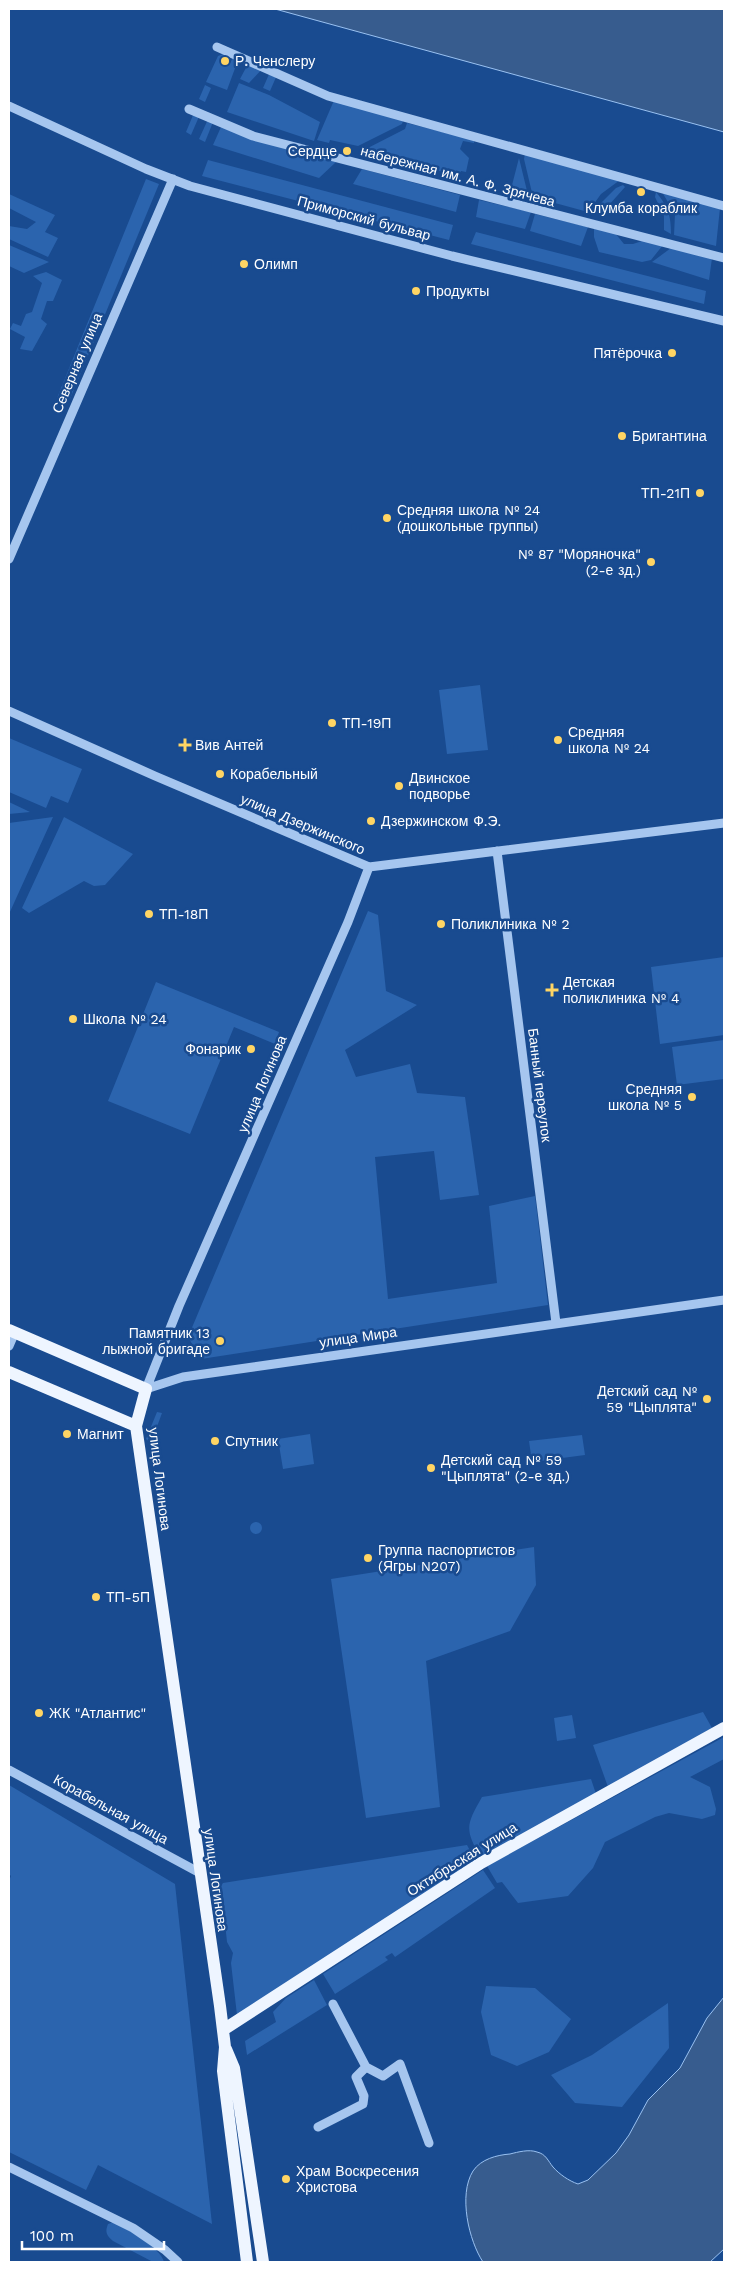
<svg xmlns="http://www.w3.org/2000/svg" width="733" height="2271" viewBox="0 0 733 2271" font-family="'Work Sans',sans-serif">
  <style>
    .green { fill: #2b64ae }
    .water { fill: #375c8e; stroke: #99c1f1 }
    .lines { fill: none; stroke-linecap: round; stroke-linejoin: round }
    .minor { stroke: #a6c6ef; stroke-width: 9 }
    .major { stroke: #eef5ff; stroke-width: 12 }
    .poi-dot { fill: #ffd564; stroke: #194b90; stroke-width: 2 }
    .labels { text-anchor: middle; stroke-width: 5; stroke-linejoin: round; paint-order: stroke }
    .poi-label { font-size: 14px; fill: #fff; stroke: #194b90; text-anchor: start }
    .street-label { font-size: 14px; fill: #fff; stroke: #194b90 }
  </style>
  <rect width="100%" height="100%" fill="#194b90"/>
  <path class="green" d="M226 53 223 62 230 63 234 56 237 63 227 90 206 82 218 56Z
    M249 62 263 68 249 83 240 79Z
    M270 72 277 75 270 91 263 88Z
    M239 83 269 95 320 122 314 141 227 112Z
    M205 85 211 88 205 102 199 99Z
    M335 98 404 117 402 124 358 146 330 140 329 143 317 140Z
    M196 108 201 112 191 135 186 132Z
    M210 115 215 117 205 142 199 139Z
    M407 123 474 140V143L463 141 460 149 469 158 466 172 461 171 459 176 362 151 405 129Z
    M221 127 336 162 319 178 213 145Z
    M525 154 620 180 601 194 588 212 533 197 524 159Z
    M519 158 528 195 511 189Z
    M208 160 453 225 449 240 202 176Z
    M362 169 460 195 456 212 353 184Z
    M146 179 159 184 70 399 57 398Z
    M623 185 625 187 601 214 593 211 616 188Z
    M656 192C668 207 671 215 671 234L664 230V216L655 197Z
    M662 192 720 208 716 246 674 235 675 214Z
    M9 194 55 215 45 232 58 238 48 257 9 239V226L27 229 36 222 9 208Z
    M479 200 531 212 525 229 476 217Z
    M535 214 588 227 581 246 530 231Z
    M594 227 615 233 624 244H633L645 240 663 245 651 260 642 262 599 252 594 237Z
    M476 232 706 291 704 304 471 244Z
    M9 245 49 262 24 273 9 266Z
    M671 248 712 258 709 280 652 262Z
    M46 272 62 280 53 301H47L41 319 47 324 32 351 20 349 25 337 10 329 13 323 21 326 26 314 32 312 42 283 33 276Z
    M480 685 488 750 447 754 439 690Z
    M9 738 82 769 68 803 51 796 46 808 9 792Z
    M9 802 30 812 9 814Z
    M53 817 9 914V823Z
    M64 817 133 854 105 885 94 886 84 881 29 913 22 908Z
    M368 911 378 915 386 991 417 1005 345 1050 356 1077 410 1064 417 1093 465 1097 479 1195 440 1200 434 1151 375 1157 388 1299 497 1283 489 1206 535 1196 548 1305 201 1359 188 1337Z
    M724 957V1035L660 1044 651 967Z
    M156 982 279 1032 275 1044 234 1027 190 1134 108 1101Z
    M724 1040V1079L677 1085 672 1047Z
    M157 1412 162 1413 151 1443 146 1439Z
    M310 1434 314 1464 283 1469 278 1439Z
    M582 1435 585 1455 532 1462 529 1441Z
    M250 1528a6 6 0 1 1 12 0a6 6 0 1 1-12 0Z
    M534 1547 536 1585 510 1631 426 1661 440 1807 366 1818 331 1579Z
    M703 1712 712 1728 608 1787 593 1745Z
    M572 1715 576 1738 557 1741 554 1718Z
    M724 1737V1759L690 1777 710 1787 716 1809 715 1815 702 1819 669 1813 655 1817 605 1842 593 1868 568 1896 518 1903 502 1882 497 1883 487 1866Z
    M591 1779 596 1794 482 1859C464 1830 466 1825 482 1797Z
    M9 1785 175 1884 212 2224 98 2165 86 2190 9 2152V1881L11 1876 9 1874Z
    M467 1845 476 1862 237 2015 231 1963 233 1953 227 1942 221 1886 223 1883Z
    M483 1870 495 1888 395 1957 392 1953 385 1957 388 1960 335 1994 323 1974Z
    M314 1980 327 2005 247 2055 245 2041 276 2022 273 2012 286 1998Z
    M486 1986 535 1988 571 2019 549 2052 517 2066 491 2055 481 2012Z
    M668 2003 669 2048 622 2107 575 2103 551 2075 592 2055Z
    M114 2222C127 2228 161 2248 164 2262H153L113 2241C106 2235 105 2232 108 2224Z"/>
  <path class="water" d="M275 9H724V132Z
    M724 1997V2249L710 2262H483C469 2241 458 2195 473 2171 481 2159 497 2155 510 2154 518 2152 529 2149 537 2152 546 2154 548 2161 553 2167 559 2174 569 2181 578 2184L588 2180 616 2153 629 2135 648 2100 680 2068 707 2018Z"/>
  <g class="lines">
    <path class="minor" d="M217 47 328 96 724 206
      M9 106 146 169 190 186 452 256 724 321
      M189 109 253 136 724 258
      M9 559 173 179
      M9 711 155 776 369 867 724 823
      M497 851 556 1323
      M9 1346 15 1332
      M146 1389 183 1377 724 1300
      M146 1389 179 1306 348 922 369 867
      M9 1770 200 1873
      M366 2067 383 2076 400 2064 429 2143
      M318 2127 363 2104 364 2096 356 2077 366 2067 333 2004
      M9 2167 133 2228 165 2250 178 2262"/>
    <path class="major" d="M9 1330 146 1389 136 1426 220 2006 225 2047 223 2071 247 2262
      M9 1372 136 1426
      M223 2030 481 1863 724 1728
      M226 2049 234 2068 263 2262"/>
  </g>
  <g class="poi-dot">
    <circle cx="225" cy="61" r="5"/>
    <circle cx="347" cy="151" r="5"/>
    <circle cx="641" cy="192" r="5"/>
    <circle cx="244" cy="264" r="5"/>
    <circle cx="416" cy="291" r="5"/>
    <circle cx="672" cy="353" r="5"/>
    <circle cx="622" cy="436" r="5"/>
    <circle cx="700" cy="493" r="5"/>
    <circle cx="387" cy="518" r="5"/>
    <circle cx="651" cy="562" r="5"/>
    <circle cx="332" cy="723" r="5"/>
    <circle cx="558" cy="740" r="5"/>
    <path d="M182.5 737.5h5v5h5v5h-5v5h-5v-5h-5v-5h5z"/>
    <circle cx="220" cy="774" r="5"/>
    <circle cx="399" cy="786" r="5"/>
    <circle cx="371" cy="821" r="5"/>
    <circle cx="149" cy="914" r="5"/>
    <circle cx="441" cy="924" r="5"/>
    <path d="M549.5 982.5h5v5h5v5h-5v5h-5v-5h-5v-5h5z"/>
    <circle cx="73" cy="1019" r="5"/>
    <circle cx="251" cy="1049" r="5"/>
    <circle cx="692" cy="1097" r="5"/>
    <circle cx="220" cy="1341" r="5"/>
    <circle cx="707" cy="1399" r="5"/>
    <circle cx="67" cy="1434" r="5"/>
    <circle cx="215" cy="1441" r="5"/>
    <circle cx="431" cy="1468" r="5"/>
    <circle cx="368" cy="1558" r="5"/>
    <circle cx="96" cy="1597" r="5"/>
    <circle cx="39" cy="1713" r="5"/>
    <circle cx="286" cy="2179" r="5"/>
  </g>
  <g class="labels">
    <g class="poi-label">
      <text x="235" y="66">Р. Ченслеру</text>
      <text x="337" y="156" text-anchor="end">Сердце</text>
      <text x="641" y="213" text-anchor="middle">Клумба кораблик</text>
      <text x="254" y="269">Олимп</text>
      <text x="426" y="296">Продукты</text>
      <text x="662" y="358" text-anchor="end">Пятёрочка</text>
      <text x="632" y="441">Бригантина</text>
      <text x="690" y="498" text-anchor="end">ТП-21П</text>
      <text x="397" y="515">Средняя школа № 24<tspan x="397" dy="16">(дошкольные группы)</tspan></text>
      <text x="641" y="559" text-anchor="end">№ 87 "Моряночка"<tspan x="641" dy="16">(2-е зд.)</tspan></text>
      <text x="342" y="728">ТП-19П</text>
      <text x="568" y="737">Средняя<tspan x="568" dy="16">школа № 24</tspan></text>
      <text x="195" y="750">Вив Антей</text>
      <text x="230" y="779">Корабельный</text>
      <text x="409" y="783">Двинское<tspan x="409" dy="16">подворье</tspan></text>
      <text x="381" y="826">Дзержинском Ф.Э.</text>
      <text x="159" y="919">ТП-18П</text>
      <text x="451" y="929">Поликлиника № 2</text>
      <text x="563" y="987">Детская<tspan x="563" dy="16">поликлиника № 4</tspan></text>
      <text x="83" y="1024">Школа № 24</text>
      <text x="241" y="1054" text-anchor="end">Фонарик</text>
      <text x="682" y="1094" text-anchor="end">Средняя<tspan x="682" dy="16">школа № 5</tspan></text>
      <text x="210" y="1338" text-anchor="end">Памятник 13<tspan x="210" dy="16">лыжной бригаде</tspan></text>
      <text x="697" y="1396" text-anchor="end">Детский сад №<tspan x="697" dy="16">59 "Цыплята"</tspan></text>
      <text x="77" y="1439">Магнит</text>
      <text x="225" y="1446">Спутник</text>
      <text x="441" y="1465">Детский сад № 59<tspan x="441" dy="16">"Цыплята" (2-е зд.)</tspan></text>
      <text x="378" y="1555">Группа паспортистов<tspan x="378" dy="16">(Ягры N207)</tspan></text>
      <text x="106" y="1602">ТП-5П</text>
      <text x="49" y="1718">ЖК "Атлантис"</text>
      <text x="296" y="2176">Храм Воскресения<tspan x="296" dy="16">Христова</tspan></text>
    </g>
    <g class="street-label">
      <text transform="translate(458 176) rotate(15)" y="5">набережная им. А. Ф. Зрячева</text>
      <text transform="translate(364 218) rotate(15)" y="5">Приморский бульвар</text>
      <text transform="translate(77 363) rotate(-67)" y="5">Северная улица</text>
      <text transform="translate(303 824) rotate(23)" y="5">улица Дзержинского</text>
      <text transform="translate(262 1084) rotate(-67)" y="5">улица Логинова</text>
      <text transform="translate(540 1085) rotate(83)" y="5">Банный переулок</text>
      <text transform="translate(358 1337) rotate(-8)" y="5">улица Мира</text>
      <text transform="translate(160 1479) rotate(83)" y="5">улица Логинова</text>
      <text transform="translate(111 1809) rotate(29)" y="5">Корабельная улица</text>
      <text transform="translate(462 1859) rotate(-32)" y="5">Октябрьская улица</text>
      <text transform="translate(216 1880) rotate(82)" y="5">улица Логинова</text>
    </g>
  </g>
  <rect width="733" height="2271" fill="none" stroke="#ffffff" stroke-width="20"/>
  <path d="M22 2241v8h142v-8" fill="none" stroke="#ffffff" stroke-width="2.5"/>
  <text x="30" y="2241" font-size="15" fill="#ffffff" stroke="#194b90" stroke-width="4" paint-order="stroke">100 m</text>
</svg>
